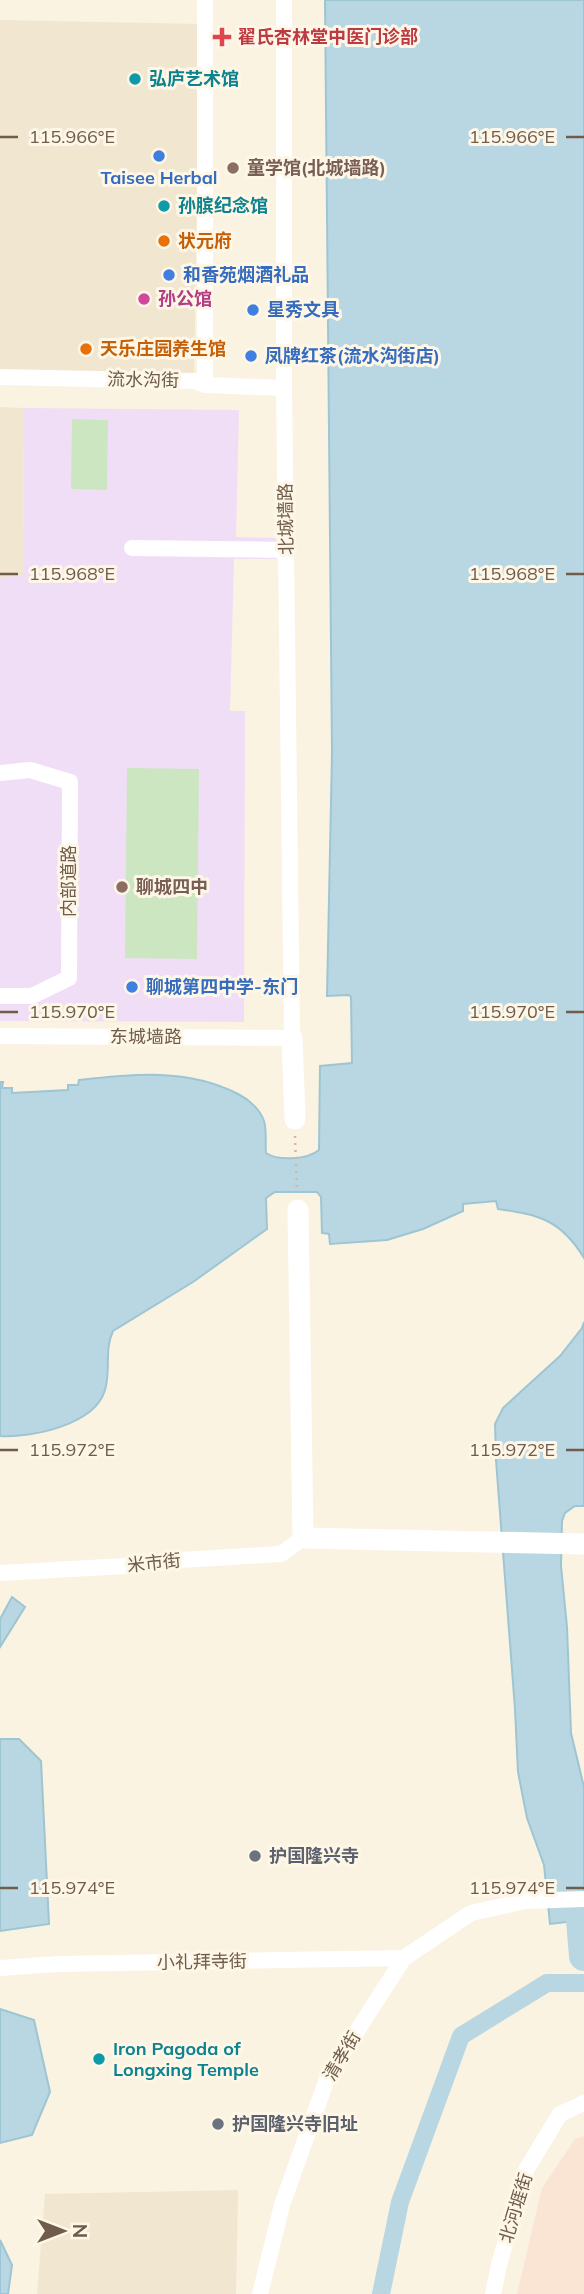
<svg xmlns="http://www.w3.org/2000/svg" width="584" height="2294" viewBox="0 0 584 2294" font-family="Mulish,'Noto Sans SC',sans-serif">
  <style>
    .residential { fill: #f1e6d0 }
    .commercial { fill: #fae5d5 }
    .education { fill: #f0def6 }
    .green { fill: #cce6c1 }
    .water { fill: #b8d7e2; stroke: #9ec5d3; stroke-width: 2 }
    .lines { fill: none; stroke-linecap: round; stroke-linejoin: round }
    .canal { stroke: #b8d7e2; stroke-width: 18 }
    .river { stroke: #b8d7e2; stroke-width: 30 }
    .path { stroke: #d2b89f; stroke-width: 2.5; stroke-dasharray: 2 5; stroke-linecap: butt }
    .street { stroke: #fff; stroke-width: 16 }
    .secondary { stroke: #fff; stroke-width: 21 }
    .ticks { fill: none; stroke: #6f5c4a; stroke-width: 2.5 }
    .health-dot { fill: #e0444e; stroke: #fef7e7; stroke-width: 2.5 }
    .culture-dot { fill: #0f9aa8; stroke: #fef7e7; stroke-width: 2.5 }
    .shop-dot { fill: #3f7fe0; stroke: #fef7e7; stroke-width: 2.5 }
    .education-dot { fill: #8d6e63; stroke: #fef7e7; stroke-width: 2.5 }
    .food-dot { fill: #e8710a; stroke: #fef7e7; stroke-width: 2.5 }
    .hotel-dot { fill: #d1479c; stroke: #fef7e7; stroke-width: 2.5 }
    .worship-dot { fill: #6b7280; stroke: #fef7e7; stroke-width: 2.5 }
    .labels { text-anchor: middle; stroke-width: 6; stroke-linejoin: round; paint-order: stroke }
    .health-label { font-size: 18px; font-weight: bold; fill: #be3a42; stroke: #fef7e7; text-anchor: start }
    .culture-label { font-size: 18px; font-weight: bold; fill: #0d838f; stroke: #fef7e7; text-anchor: start }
    .education-label { font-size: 18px; font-weight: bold; fill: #785e54; stroke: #fef7e7; text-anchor: start }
    .shop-label { font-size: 18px; font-weight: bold; fill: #366cbe; stroke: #fef7e7; text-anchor: start }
    .food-label { font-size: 18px; font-weight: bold; fill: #c56008; stroke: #fef7e7; text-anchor: start }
    .hotel-label { font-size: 18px; font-weight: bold; fill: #b23c85; stroke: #fef7e7; text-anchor: start }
    .street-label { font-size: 18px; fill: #6f5c4a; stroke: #fef7e7 }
    .worship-label { font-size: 18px; font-weight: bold; fill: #5b616d; stroke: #fef7e7; text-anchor: start }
    .ticks-label { font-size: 18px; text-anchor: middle; fill: #6f5c4a; stroke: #fef7e7; stroke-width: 6; stroke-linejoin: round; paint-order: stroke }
  </style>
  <rect width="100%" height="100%" fill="#faf3e1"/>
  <path class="residential" d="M0 20 200 24 194 381 0 377Z
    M0 407 24 408 23 577H0Z
    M238 2190 236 2294H37L45 2194Z"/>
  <path class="commercial" d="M584 2136V2294H517L542 2188 575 2139Z"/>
  <path class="education" d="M24 408 239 410 236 537 276 538V559H234L230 711H245L244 1022 0 1021V577L23 576Z"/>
  <path class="green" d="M72 419 108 420 107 490 71 489Z
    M127 768 199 769 197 959 125 958Z"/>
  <path class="water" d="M325 0H584V1258C561 1220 540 1215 498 1209L496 1201 463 1204V1211L423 1229 387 1240 330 1244 329 1234 322 1233 321 1197 317 1192H275L266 1198 267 1229 193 1282 113 1331C104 1350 111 1370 105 1390 95 1425 31 1438 0 1436V1082H3L2 1088H12V1093L68 1090V1085H78L79 1080C133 1074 188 1068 238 1094 248 1099 260 1109 264 1121 267 1130 265 1144 266 1153 278 1161 307 1160 319 1150L320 1066 352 1063 351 997 349 995 327 996 332 753Z
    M584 1322V1506H575L565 1513 562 1521 561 1566 567 1627 571 1733 584 1787V1920L550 1924 544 1865 527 1818 518 1772 515 1709 496 1460 495 1424 503 1408 560 1356 582 1328Z
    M12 1597 25 1607 0 1647V1619Z
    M0 1739H19L41 1761 49 1924 0 1931Z
    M0 2009 34 2020 50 2092 32 2135 0 2143Z
    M0 2240 12 2265 8 2294H0Z"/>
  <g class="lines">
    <path class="canal" d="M381 2294 400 2202 461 2036 547 1983H584"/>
    <path class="river" d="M581 1920 584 1956"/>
    <path class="path" d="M295 1136 297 1192"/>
    <path class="street" d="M205 0V385
      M0 377 194 381 205 385 284 388
      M132 548 286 550
      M0 773 30 770 70 782 69 978 32 996H0
      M0 1036 292 1038 284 388V0
      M0 1573 142 1565 180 1560 281 1554 303 1538
      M0 1968 58 1964 404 1958
      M260 2294 282 2205 328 2076 404 1958 471 1913 526 1901 584 1899
      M493 2294 499 2265 526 2170 560 2114 584 2103"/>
    <path class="secondary" d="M292 1038 295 1119
      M298 1210 303 1538 584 1544"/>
  </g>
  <path class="ticks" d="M0 137H18M566 137H584M0 574H18M566 574H584M0 1012H18M566 1012H584M0 1450H18M566 1450H584M0 1888H18M566 1888H584"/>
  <path class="health-dot" d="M218.5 26.5h7v7h7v7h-7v7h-7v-7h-7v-7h7z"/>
  <g class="culture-dot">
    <circle cx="135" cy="79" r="7"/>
    <circle cx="164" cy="206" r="7"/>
    <circle cx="99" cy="2059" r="7"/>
  </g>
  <g class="shop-dot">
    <circle cx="159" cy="156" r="7"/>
    <circle cx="169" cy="275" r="7"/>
    <circle cx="253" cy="310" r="7"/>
    <circle cx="251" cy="356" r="7"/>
    <circle cx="132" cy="987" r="7"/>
  </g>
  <g class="education-dot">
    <circle cx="233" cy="168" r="7"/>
    <circle cx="122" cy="887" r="7"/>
  </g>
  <g class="food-dot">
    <circle cx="164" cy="241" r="7"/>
    <circle cx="86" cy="349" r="7"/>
  </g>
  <circle class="hotel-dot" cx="144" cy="299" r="7"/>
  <g class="worship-dot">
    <circle cx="255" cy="1856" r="7"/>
    <circle cx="218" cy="2124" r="7"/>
  </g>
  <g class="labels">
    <g class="health-label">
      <text x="238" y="43">翟氏杏林堂中医门诊部</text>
    </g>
    <g class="culture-label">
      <text x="149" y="85">弘庐艺术馆</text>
      <text x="178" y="212">孙膑纪念馆</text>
      <text x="113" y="2055">Iron Pagoda of<tspan x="113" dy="21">Longxing Temple</tspan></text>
    </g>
    <g class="education-label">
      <text x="247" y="174">童学馆(北城墙路)</text>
      <text x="136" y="893">聊城四中</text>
    </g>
    <g class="shop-label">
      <text x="159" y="184" text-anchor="middle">Taisee Herbal</text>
      <text x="183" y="281">和香苑烟酒礼品</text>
      <text x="267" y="316">星秀文具</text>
      <text x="265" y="362">凤牌红茶(流水沟街店)</text>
      <text x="146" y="993">聊城第四中学-东门</text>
    </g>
    <g class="food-label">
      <text x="178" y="247">状元府</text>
      <text x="100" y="355">天乐庄园养生馆</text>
    </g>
    <g class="hotel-label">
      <text x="158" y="305">孙公馆</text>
    </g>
    <g class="street-label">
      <text transform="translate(143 380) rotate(1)" y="6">流水沟街</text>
      <text transform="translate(286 519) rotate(-91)" y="6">北城墙路</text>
      <text transform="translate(69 881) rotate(-90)" y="6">内部道路</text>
      <text x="146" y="1043">东城墙路</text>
      <text transform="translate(154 1563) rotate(-6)" y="6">米市街</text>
      <text transform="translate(202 1962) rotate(-1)" y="6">小礼拜寺街</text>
      <text transform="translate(342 2056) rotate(-59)" y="6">清孝街</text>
      <text transform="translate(516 2208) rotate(-73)" y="6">北河堐街</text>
    </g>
    <g class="worship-label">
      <text x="269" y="1862">护国隆兴寺</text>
      <text x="232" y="2130">护国隆兴寺旧址</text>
    </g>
  </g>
  <g class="ticks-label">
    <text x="72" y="143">115.966°E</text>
    <text x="512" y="143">115.966°E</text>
    <text x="72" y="580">115.968°E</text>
    <text x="512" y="580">115.968°E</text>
    <text x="72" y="1018">115.970°E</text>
    <text x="512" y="1018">115.970°E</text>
    <text x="72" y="1456">115.972°E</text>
    <text x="512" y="1456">115.972°E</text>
    <text x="512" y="1894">115.974°E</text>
    <text x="72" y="1894">115.974°E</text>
  </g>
  <g transform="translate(63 2231) rotate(90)" stroke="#fef7e7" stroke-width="5" paint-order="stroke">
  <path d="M0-5L12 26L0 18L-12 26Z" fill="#6f5c4a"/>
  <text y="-10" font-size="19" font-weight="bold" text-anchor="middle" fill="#6f5c4a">N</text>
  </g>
</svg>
